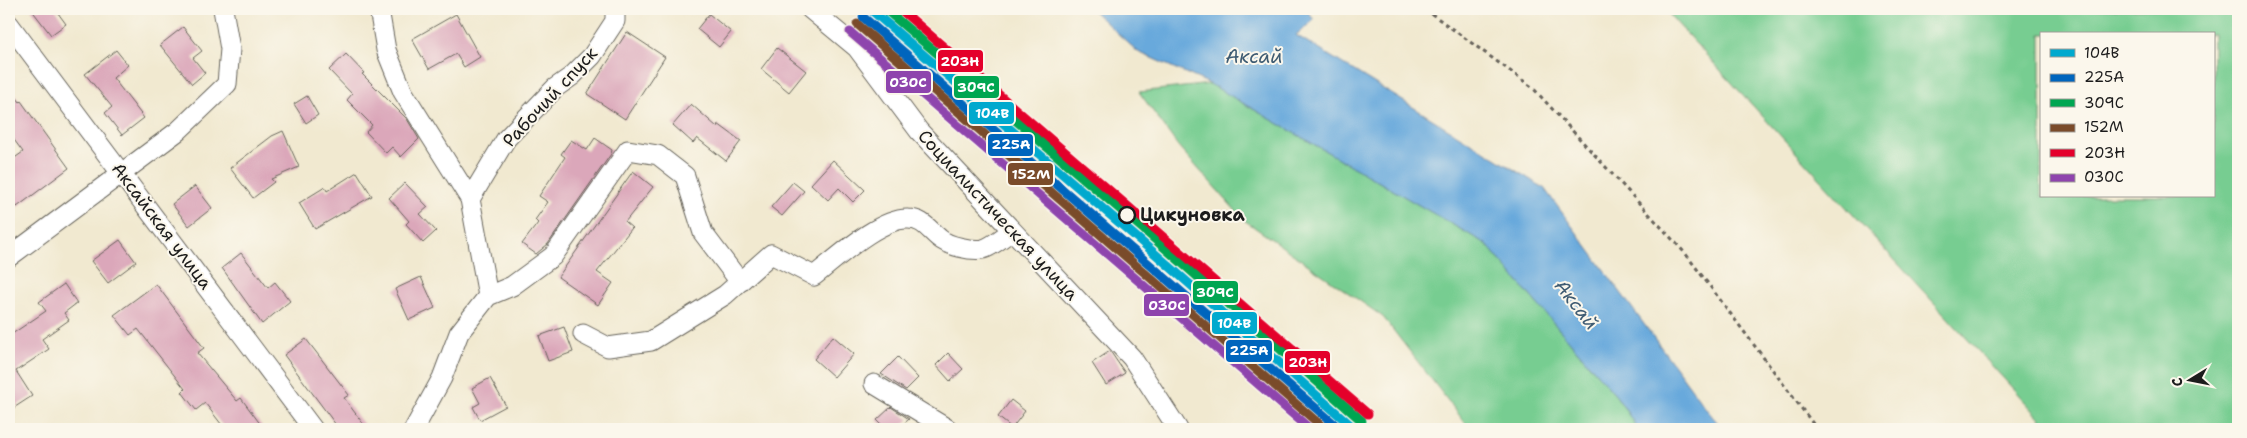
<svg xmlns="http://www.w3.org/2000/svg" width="2247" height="438" viewBox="0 0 2247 438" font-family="'Shantell Sans',sans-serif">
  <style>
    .green { fill: #77cd91; stroke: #4a7456; fill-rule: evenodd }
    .water { fill: #68a9dc; stroke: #42627c }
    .building { fill: #dba7ba }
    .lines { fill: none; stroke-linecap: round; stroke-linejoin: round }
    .street-casing { stroke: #67645b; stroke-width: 21 }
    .path { stroke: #67645b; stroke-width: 3; stroke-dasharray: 4 4; stroke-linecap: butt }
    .street { stroke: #fff; stroke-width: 19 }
    .rail-1-casing { stroke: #fbf7ec; stroke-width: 12 }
    .rail-2-casing { stroke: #fbf7ec; stroke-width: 12 }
    .rail-3-casing { stroke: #fbf7ec; stroke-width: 12 }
    .rail-4-casing { stroke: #fbf7ec; stroke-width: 12 }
    .rail-5-casing { stroke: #fbf7ec; stroke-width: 12 }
    .rail-6-casing { stroke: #fbf7ec; stroke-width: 12 }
    .rail-1 { stroke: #00a9ce; stroke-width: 9 }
    .rail-2 { stroke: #0065bd; stroke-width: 9 }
    .rail-3 { stroke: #00a651; stroke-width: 9 }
    .rail-4 { stroke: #7a4b2a; stroke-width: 9 }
    .rail-5 { stroke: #e4002b; stroke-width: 9 }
    .rail-6 { stroke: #8e44ad; stroke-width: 9 }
    .stop-dot { fill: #fbf7ec; stroke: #1c1c1c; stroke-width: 2.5 }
    .labels { text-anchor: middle; stroke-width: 4; stroke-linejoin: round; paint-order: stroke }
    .street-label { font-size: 18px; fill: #1c1c1c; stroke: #fbf7ec }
    .stop-label { font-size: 18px; font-weight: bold; fill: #1c1c1c; stroke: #fbf7ec; text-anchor: start }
    .water-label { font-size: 19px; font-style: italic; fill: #3e5b72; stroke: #fbf7ec }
    .line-badge { stroke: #fbf7ec; stroke-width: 2 }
    .badge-label { font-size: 14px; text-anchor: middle; font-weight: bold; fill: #fff }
  </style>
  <rect width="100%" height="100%" fill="#fbf7ec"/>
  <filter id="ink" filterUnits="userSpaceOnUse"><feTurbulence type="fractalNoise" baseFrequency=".02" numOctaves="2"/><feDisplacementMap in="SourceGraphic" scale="10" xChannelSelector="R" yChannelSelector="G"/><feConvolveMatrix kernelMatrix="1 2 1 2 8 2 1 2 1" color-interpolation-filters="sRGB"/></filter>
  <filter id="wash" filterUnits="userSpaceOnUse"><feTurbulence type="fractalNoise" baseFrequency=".0096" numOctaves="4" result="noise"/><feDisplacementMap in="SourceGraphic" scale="20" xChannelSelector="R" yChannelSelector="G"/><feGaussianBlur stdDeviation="1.12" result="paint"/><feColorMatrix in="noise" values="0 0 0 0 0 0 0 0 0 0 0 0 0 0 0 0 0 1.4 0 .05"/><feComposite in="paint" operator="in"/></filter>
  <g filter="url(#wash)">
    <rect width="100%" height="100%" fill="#f1e9d0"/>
    <path class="green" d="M1664 9H2238V429H2050ZM2041 34H2213V196H2041Z
      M1210 84 1486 244 1617 397 1638 429H1470L1383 317 1244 220 1178 146 1139 92Z"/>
    <path class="water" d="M1091 9H1306L1314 20 1296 35 1544 188 1707 410 1723 429H1638L1617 397 1486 244 1210 84 1138 52Z"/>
    <g id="blocks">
      <path class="building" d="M31 9H55L66 24 51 35Z
        M456 14 480 57 464 67 456 54 429 69 412 39Z
        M709 14 731 32 719 47 697 29Z
        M183 27 202 51 193 58 205 73 192 84 160 45Z
        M627 32 665 57 625 119 587 94Z
        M777 48 806 71 789 92 761 69Z
        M116 50 128 65 113 78 144 118 122 135 105 113 112 107 85 74Z
        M346 54 364 73 362 74 407 119 419 139 401 157 392 147 386 153 366 132 372 125 347 100 352 94 329 70Z
        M9 88 20 102 21 101 69 168 17 207 9 195V162L23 152 9 133Z
        M307 96 318 115 306 123 294 104Z
        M691 104 717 127 718 124 741 141 726 161 697 138 693 143 673 125Z
        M283 131 299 167 271 179 274 182 253 198 230 168 272 136Z
        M595 138 612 150 611 154 548 244 536 254 522 244 538 223 535 220 548 202 539 196 565 157 561 154 571 140 587 150Z
        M833 160 865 190 853 202 839 188 828 200 811 184Z
        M633 171 653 187 625 222 632 228 597 272 613 283 598 305 558 277Z
        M357 172 372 196 315 229 299 203 325 187 327 191Z
        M793 182 804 191 782 216 771 207Z
        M405 183 428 207 420 214 436 231 423 243 406 224 409 221 389 198Z
        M195 186 212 208 189 226 172 204Z
        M120 240 136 262 108 283 91 261Z
        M241 253 268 288 275 282 290 301 262 324 222 268Z
        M421 277 435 308 409 320 395 289Z
        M64 284 77 303 64 313 69 320 42 339 49 349 16 371 32 396 9 411V336L46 311 39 302Z
        M156 284 204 348 197 353 237 401 241 398 264 429H225L205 403 196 410 182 392 185 389 138 329 130 335 114 315Z
        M564 327 573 352 548 361 539 336Z
        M833 336 854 354 834 377 814 359Z
        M306 339 349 395 344 398 367 429H339L284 355Z
        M1110 351 1125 373 1106 385 1092 363Z
        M948 353 963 369 950 381 936 365Z
        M898 357 918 378 906 390 881 374Z
        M490 378 506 406 480 420 473 407 480 403 472 388Z
        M1011 400 1025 411 1012 428 998 417Z
        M891 407 909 419 898 429H886L877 420Z"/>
    </g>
  </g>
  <g filter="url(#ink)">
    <use href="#blocks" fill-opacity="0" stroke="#67645b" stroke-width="1"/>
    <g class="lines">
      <defs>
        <path id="street" d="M379 9 386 50 403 92 470 199
          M810 9 857 48 919 131 1132 358 1178 429
          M9 24 313 429
          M9 257 178 131 227 84 230 49 223 9
          M488 296 512 286 553 256 628 150 658 155 685 176 703 233 740 282
          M583 334 608 347 651 341 725 295 771 254 814 276C836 259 879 218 908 219 923 219 928 229 939 238 948 246 971 251 983 249 992 247 1004 236 1012 231
          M874 384 948 429
          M414 429 442 378 459 333 488 296 470 199 506 139 555 88 572 76 592 56 615 21V9"/>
      </defs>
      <use href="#street" class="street-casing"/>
      <path class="path" d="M1425 9 1532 87 1685 253 1817 429"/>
      <use href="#street" class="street"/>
      <defs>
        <path id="rail-1" d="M870 9 1136 237 1355 429"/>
        <path id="rail-2" d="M863 17 1340 429"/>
        <path id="rail-3" d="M885 9 1143 229 1362 421"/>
        <path id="rail-4" d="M857 24 1325 429"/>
        <path id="rail-5" d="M900 9 1368 414"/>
        <path id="rail-6" d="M850 32 1310 429"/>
      </defs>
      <use href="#rail-1" class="rail-1-casing"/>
      <use href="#rail-2" class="rail-2-casing"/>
      <use href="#rail-3" class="rail-3-casing"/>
      <use href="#rail-4" class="rail-4-casing"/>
      <use href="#rail-5" class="rail-5-casing"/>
      <use href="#rail-6" class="rail-6-casing"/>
      <use href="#rail-1" class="rail-1"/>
      <use href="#rail-2" class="rail-2"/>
      <use href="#rail-3" class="rail-3"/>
      <use href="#rail-4" class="rail-4"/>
      <use href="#rail-5" class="rail-5"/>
      <use href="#rail-6" class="rail-6"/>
    </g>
  </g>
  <circle class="stop-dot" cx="1127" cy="215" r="8"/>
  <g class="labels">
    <g class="street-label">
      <text transform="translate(550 97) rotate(-47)" y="6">Рабочий спуск</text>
      <text transform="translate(998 215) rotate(47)" y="6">Социалистическая улица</text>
      <text transform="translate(162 226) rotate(53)" y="6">Аксайская улица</text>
    </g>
    <g class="stop-label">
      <text x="1140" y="221">Цикуновка</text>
    </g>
    <g class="water-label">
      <text x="1254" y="63">Аксай</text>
      <text transform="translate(1577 304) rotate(52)" y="7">Аксай</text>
    </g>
  </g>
  <g class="line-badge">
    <rect x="937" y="49" width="47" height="24" rx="5" fill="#e4002b"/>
    <rect x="885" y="70" width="47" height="24" rx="5" fill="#8e44ad"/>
    <rect x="953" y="75" width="47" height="24" rx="5" fill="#00a651"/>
    <rect x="968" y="101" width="47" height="24" rx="5" fill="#00a9ce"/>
    <rect x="987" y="133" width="47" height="24" rx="5" fill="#0065bd"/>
    <rect x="1007" y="162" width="47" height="24" rx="5" fill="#7a4b2a"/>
    <rect x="1192" y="280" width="47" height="24" rx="5" fill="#00a651"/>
    <rect x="1143" y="293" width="47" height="24" rx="5" fill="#8e44ad"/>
    <rect x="1211" y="311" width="47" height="24" rx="5" fill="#00a9ce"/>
    <rect x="1225" y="339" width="48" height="24" rx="5" fill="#0065bd"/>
    <rect x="1284" y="350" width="47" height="24" rx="5" fill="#e4002b"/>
  </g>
  <g class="badge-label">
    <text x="960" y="66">203Н</text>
    <text x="908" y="87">030C</text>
    <text x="976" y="92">309С</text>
    <text x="992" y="118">104В</text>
    <text x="1011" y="149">225А</text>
    <text x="1031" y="179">152М</text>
    <text x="1215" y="297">309С</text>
    <text x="1167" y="310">030C</text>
    <text x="1234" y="328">104В</text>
    <text x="1249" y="355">225А</text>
    <text x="1308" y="367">203Н</text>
  </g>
  <rect width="2247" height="438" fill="none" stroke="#fbf7ec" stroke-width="30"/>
  <rect x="2040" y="32" width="175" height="165" fill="#fbf7ec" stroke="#a29f99"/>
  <rect x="2050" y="49" width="25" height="8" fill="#00a9ce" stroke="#a29f99"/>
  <text x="2084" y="58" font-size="15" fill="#1c1c1c">104В</text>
  <rect x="2050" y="74" width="25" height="8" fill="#0065bd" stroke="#a29f99"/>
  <text x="2084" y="82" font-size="15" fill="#1c1c1c">225А</text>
  <rect x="2050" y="99" width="25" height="8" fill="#00a651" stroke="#a29f99"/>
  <text x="2084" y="108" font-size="15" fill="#1c1c1c">309С</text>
  <rect x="2050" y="124" width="25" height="8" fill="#7a4b2a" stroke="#a29f99"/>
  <text x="2084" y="132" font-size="15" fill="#1c1c1c">152М</text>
  <rect x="2050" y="149" width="25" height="8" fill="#e4002b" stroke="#a29f99"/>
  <text x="2084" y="158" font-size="15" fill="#1c1c1c">203Н</text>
  <rect x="2050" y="174" width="25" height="8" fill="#8e44ad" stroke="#a29f99"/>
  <text x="2084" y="182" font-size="15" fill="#1c1c1c">030C</text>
  <g transform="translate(2190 380) rotate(260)" stroke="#fbf7ec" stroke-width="4" paint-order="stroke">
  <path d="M0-4L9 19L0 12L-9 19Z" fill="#1c1c1c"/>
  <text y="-8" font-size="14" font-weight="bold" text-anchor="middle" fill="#1c1c1c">С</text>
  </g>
</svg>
